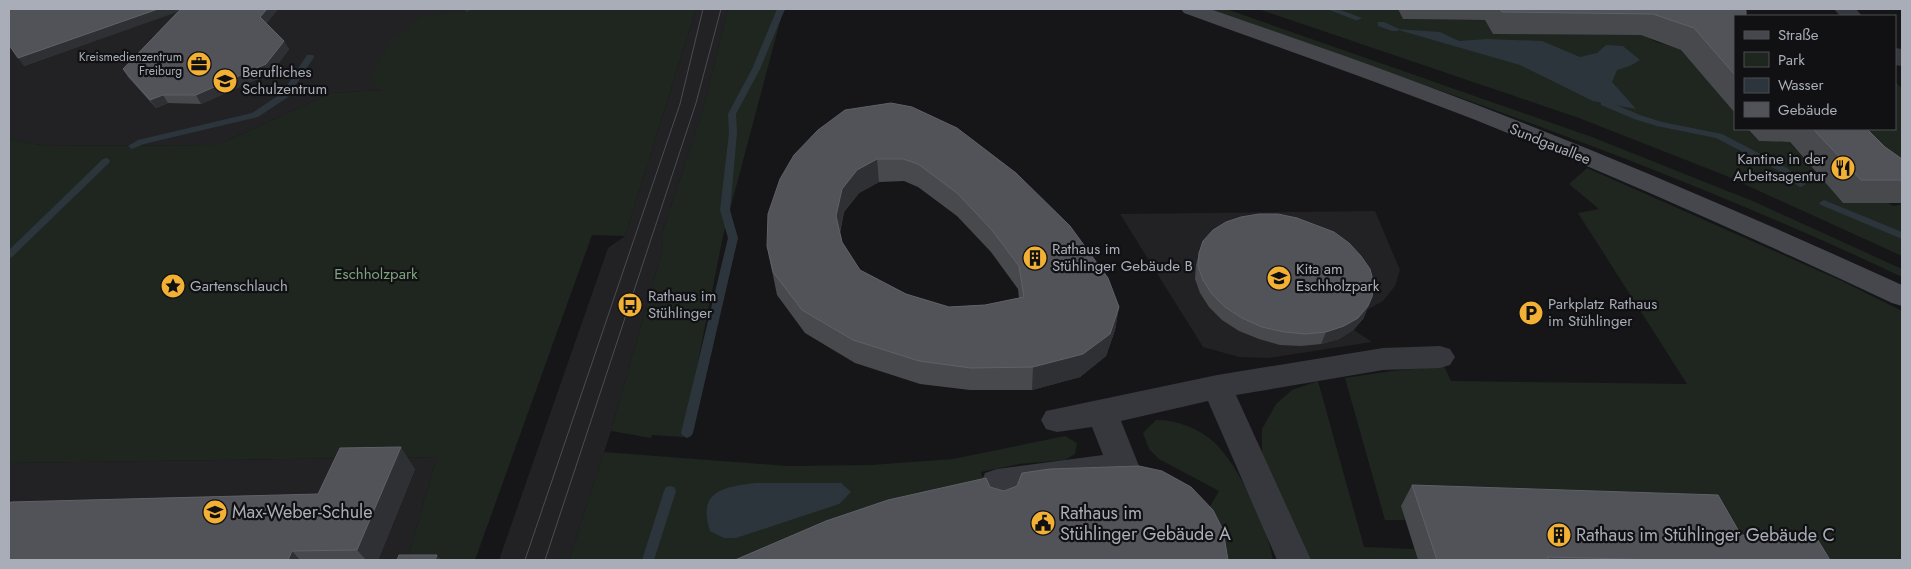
<svg xmlns="http://www.w3.org/2000/svg" width="1911" height="569" viewBox="0 0 1911 569" font-family="Jost,sans-serif">
  <style>
    .built { fill: #222225 }
    .green { fill: #1e261f }
    .water { fill: #2c353c }
    .lines { fill: none; stroke-linecap: round; stroke-linejoin: round }
    .stream { fill: #2c353c; fill-rule: evenodd }
    .street { fill: #37383d; fill-rule: evenodd }
    .secondary { fill: #45474d; fill-rule: evenodd }
    .tram { stroke: #4a4c52; stroke-width: 1 }
    .wall { fill: #47494d; fill-rule: evenodd }
    .shaded-wall { fill: #2f3033 }
    .building { fill: #525359; stroke: #5f6168; fill-rule: evenodd }
    .labels { text-anchor: middle; stroke-width: 4.5; stroke-linejoin: round; paint-order: stroke }
    .far-poi-label { font-size: 12px; fill: #a8adb8; stroke: #111113; text-anchor: end }
    .poi-label { font-size: 15px; fill: #a8adb8; stroke: #111113; text-anchor: start }
    .street-label { font-size: 15px; fill: #a8adb8; stroke: #111113 }
    .park-label { font-size: 15px; fill: #7fa381; stroke: #111113 }
    .near-poi-label { font-size: 18px; fill: #a8adb8; stroke: #111113; text-anchor: start }
  </style>
  <rect width="100%" height="100%" fill="#161618"/>
  <path class="built" d="M9 9H661L383 90 331 93 218 145 45 146 9 139Z
    M696 9H728L704 106 661 236 663 248 611 431 569 560H499L608 248 625 236Z
    M1375 211 1400 270 1395 286 1383 301 1367 310 1363 319 1354 330 1372 342 1268 358 1239 357 1203 347 1120 214Z
    M437 457 407 560H9V463Z"/>
  <path class="green" d="M473 9H696L625 236 592 235 475 560H407L437 457 9 463V139L45 146 218 145 331 93 382 90 369 80 390 42 422 16 466 12Z
    M728 9H786L782 14 723 236 683 437 652 435 651 438 611 431 663 248 661 236 704 106Z
    M1205 9H1226L1592 137 1755 202 1902 269V277C1677 170 1441 90 1205 9Z
    M1258 9H1398L1403 19 1494 20 1487 23 1493 34 1636 35V31L1656 42 1683 50 1735 113V129H1748L1759 141 1783 142V135L1843 203 1884 200 1893 206 1902 204V256L1724 175 1579 118Z
    M1895 82 1902 88V194L1829 129H1895Z
    M1587 168 1842 281 1902 311V560H1723L1405 520H1385L1345 378 1392 371 1444 366 1451 381 1687 384 1578 213 1599 209 1569 184Z
    M1318 381 1364 547 1414 549 1418 560H1304L1268 477 1262 452V429L1276 404 1292 390Z
    M1156 420C1177 420 1199 428 1215 443 1240 468 1267 526 1273 560H1217L1206 513 1219 491 1159 459 1149 449 1143 433Z
    M1065 436 1077 443 1075 454 1065 460 1019 464 981 472 988 499 787 560H569L604 452 788 466 871 465 953 459Z"/>
  <path class="water" d="M1395 29 1440 32 1459 41 1487 39 1542 41 1580 57 1597 53 1606 45 1623 46 1640 60 1630 66 1617 70 1612 82 1636 109 1593 101 1520 65Z
    M756 483H841L851 492 839 504 736 538H724L710 531C697 490 724 487 756 483Z"/>
  <g class="lines">
    <path class="stream" d="M777 9H785L760 69 736 114 737 133 730 210 738 238 693 433 691 436 687 438 683 436 681 433 728 238 720 210 729 133 728 114 752 69Z
      M1327 9H1338L1362 18 1358 20H1355Z
      M1378 22H1384L1399 29 1398 31H1392L1378 26Z
      M307 55H313L314 57 288 97 258 117 144 144 132 149 128 146 138 140 252 113 282 93Z
      M1601 101H1607L1640 115 1662 122 1722 134 1787 168 1806 184 1801 187 1798 186 1781 172 1716 138 1657 126 1634 119 1601 105Z
      M106 158 109 159 110 161 109 163 12 257 9 258V250L103 159Z
      M1824 200 1902 232V239L1821 205 1819 203Z
      M670 486 674 487 676 491 654 560H642L664 491 666 487Z"/>
    <path class="street" d="M1834 9H1856L1862 16H1840Z
      M1895 48 1902 49V66L1895 65Z
      M1440 346 1450 349 1455 357 1450 365 1440 368 1383 370 1236 395 1311 560H1277L1208 401 1121 421 1139 466 1134 475 1123 479 1017 494 1019 497 1014 507 1002 511 990 507 981 483 985 473 997 469 1103 455 1092 427 1057 432 1046 429 1041 420 1046 411 1217 375 1383 348Z"/>
    <path class="secondary" d="M1181 9H1210C1282 34 1355 59 1427 86 1588 146 1746 214 1902 285V306L1892 303C1754 238 1615 176 1473 119 1377 82 1280 48 1184 13Z"/>
    <path class="tram" d="M525 560 680 104 703 9
      M545 560 696 103 721 9"/>
  </g>
  <path class="wall" d="M9 9H278L266 23 289 49 271 73 201 104 168 103 156 108 128 77 123 69 178 11 24 66Z
    M1398 9H1745L1735 16V113L1681 50 1641 35 1493 34 1485 20 1403 19Z
    M845 110 1119 307 1115 330 1106 356 1080 377 1032 390H970L920 384 855 363 805 333 777 295 767 246ZM904 181 918 187 957 216 991 252 1018 289 1019 298 985 305 949 307 906 294 860 270 842 242 840 233 844 212 859 193 879 182Z
    M1748 129H1867L1885 147 1902 159V203H1843L1790 142 1759 141Z
    M1199 253 1372 297 1363 319 1353 330 1339 339 1321 344 1301 346 1280 345 1259 339 1239 331 1222 320 1209 307 1200 293 1195 279 1196 265Z
    M415 469 378 560H9L318 494Z
    M1412 485 1741 535 1830 560H1418L1401 506Z"/>
  <path class="shaded-wall" d="M158 9H186L24 66 18 58Z
    M267 9H278L265 26 260 17Z
    M465 9H473L466 12Z
    M284 41 289 49 271 73 201 104 196 95Z
    M163 95 168 103 156 108 150 100Z
    M877 159 879 182 859 193 844 212 838 239 836 216 842 189 857 170Z
    M1372 297 1363 319 1353 330 1339 339 1321 344 1326 332Z
    M1119 307 1115 330 1106 356 1080 377 1032 390 1033 367Z
    M401 447 415 469 378 560H366L357 550Z
    M292 551 300 560H288Z
    M437 555 441 560H435Z"/>
  <path class="building" d="M9 9H158L18 58 9 45Z
    M181 9H267L260 17 284 41 266 64 196 95H163L150 100 123 69Z
    M1500 9H1745L1746 11V16H1735V75L1694 28 1653 14 1502 12Z
    M891 103 912 107 957 128 1016 173 1070 226 1108 278 1119 307 1110 334 1083 354 1033 367 971 368 919 361 853 340 802 310 773 272 767 246 768 214 780 179 794 155 818 130 845 110ZM877 159H903L918 164 957 193 991 229 1019 266 1024 297 985 305 949 307 906 294 860 270 842 242 836 216 842 189 857 170Z
    M1813 129H1867L1885 147 1902 159V180H1861Z
    M1259 214H1278L1297 218 1334 232 1349 243 1361 256 1370 269 1374 284 1372 297 1368 306 1358 318 1344 326 1326 332 1306 334 1284 332 1262 327 1242 318 1225 307 1212 294 1203 280 1198 266 1199 253 1203 241 1213 230 1226 222 1241 217Z
    M401 447 357 550 292 551 288 560H9V503H10L11 502 318 494 340 448Z
    M1139 466 1162 471 1191 487 1213 510 1223 530 1228 560H735L826 521 888 500 986 478 990 487 1004 491 1017 486 1022 473 1050 469Z
    M1412 485 1718 495 1741 535 1816 537 1830 560H1664L1547 557 1549 560H1437Z
    M399 555H437L435 560H397Z"/>
  <defs>
    <symbol id="office-disc" viewBox="-11 -11 22 22"><circle r="9.5" fill="#f2b134" stroke="#111113"/><path d="M-6-3h4V-5.5h4V-3h4V5H-6ZM-1-4.5V-3h2v-1.5ZM-6 0V1H6V0Z" fill="#111"/></symbol>
    <symbol id="school-disc" viewBox="-11 -11 22 22"><circle r="9.5" fill="#f2b134" stroke="#111113"/><path d="M0-5L7-2L0 1L-7-2ZM-4 1L0 2.5L4 1V4Q0 6-4 4Z" fill="#111"/></symbol>
    <symbol id="restaurant-disc" viewBox="-11 -11 22 22"><circle r="9.5" fill="#f2b134" stroke="#111113"/><path d="M-5-6h1v4h1v-4h1v4h1v-4h1v5L-1.5 .5V6h-2V.5L-5-1ZM5-6V6H3V1.5H1.5Q1.5-4 5-6Z" fill="#111"/></symbol>
    <symbol id="building-disc" viewBox="-11 -11 22 22"><circle r="9.5" fill="#f2b134" stroke="#111113"/><path d="M-4-6H4V6H1V3H-1V6H-4ZM-2.5-4.3h1.7v1.8h-1.7ZM.8-4.3h1.7v1.8H.8ZM-2.5-1h1.7V.8h-1.7ZM.8-1h1.7V.8H.8Z" fill="#111"/></symbol>
    <symbol id="sight-disc" viewBox="-11 -11 22 22"><circle r="9.5" fill="#f2b134" stroke="#111113"/><path d="M0-6L1.8-2.2L6-1.7L2.9 1.2L3.7 5.4L0 3.3L-3.7 5.4L-2.9 1.2L-6-1.7L-1.8-2.2Z" fill="#111"/></symbol>
    <symbol id="bus-disc" viewBox="-11 -11 22 22"><circle r="9.5" fill="#f2b134" stroke="#111113"/><path d="M-5-6H5V4H4V6H2V4H-2V6H-4V4H-5ZM-3.5-4V0h7V-4ZM-3.5 1.2v1.5H-2V1.2ZM2 1.2v1.5H3.5V1.2Z" fill="#111"/></symbol>
    <symbol id="parking-disc" viewBox="-11 -11 22 22"><circle r="9.5" fill="#f2b134" stroke="#111113"/><path d="M-3.5-5.5H1a3.5 3.5 0 0 1 0 7H-1V5.5H-3.5ZM-1-3.4V-.6H.8a1.4 1.4 0 0 0 0-2.8Z" fill="#111"/></symbol>
    <symbol id="civic-disc" viewBox="-11 -11 22 22"><circle r="9.5" fill="#f2b134" stroke="#111113"/><path d="M-.6-6.5H3V-4.5H.6V-3L4-1V1h2V6H-6V1h2V-1L-.6-3ZM-1.2 2.5V6h2.4V2.5Z" fill="#111"/></symbol>
  </defs>
  <g fill-rule="evenodd">
    <use href="#office-disc" x="185" y="50" width="28" height="28"/>
    <use href="#school-disc" x="211" y="67" width="28" height="28"/>
    <use href="#restaurant-disc" x="1829" y="154" width="28" height="28"/>
    <use href="#building-disc" x="1021" y="244" width="28" height="28"/>
    <use href="#school-disc" x="1265" y="264" width="28" height="28"/>
    <use href="#sight-disc" x="159" y="272" width="28" height="28"/>
    <use href="#bus-disc" x="616" y="291" width="28" height="28"/>
    <use href="#parking-disc" x="1517" y="299" width="28" height="28"/>
    <use href="#school-disc" x="201" y="498" width="28" height="28"/>
    <use href="#civic-disc" x="1029" y="509" width="28" height="28"/>
    <use href="#building-disc" x="1545" y="521" width="28" height="28"/>
  </g>
  <g class="labels">
    <g class="far-poi-label">
      <text x="182" y="61">Kreismedienzentrum<tspan x="182" dy="14">Freiburg</tspan></text>
    </g>
    <g class="poi-label">
      <text x="242" y="77">Berufliches<tspan x="242" dy="17">Schulzentrum</tspan></text>
      <text x="1826" y="164" text-anchor="end">Kantine in der<tspan x="1826" dy="17">Arbeitsagentur</tspan></text>
      <text x="1052" y="254">Rathaus im<tspan x="1052" dy="17">Stühlinger Gebäude B</tspan></text>
      <text x="1296" y="274">Kita am<tspan x="1296" dy="17">Eschholzpark</tspan></text>
      <text x="190" y="291">Gartenschlauch</text>
      <text x="648" y="301">Rathaus im<tspan x="648" dy="17">Stühlinger</tspan></text>
      <text x="1548" y="309">Parkplatz Rathaus<tspan x="1548" dy="17">im Stühlinger</tspan></text>
    </g>
    <g class="street-label">
      <text transform="translate(1550 144) rotate(22)" y="5">Sundgauallee</text>
    </g>
    <g class="park-label">
      <text x="376" y="279">Eschholzpark</text>
    </g>
    <g class="near-poi-label">
      <text x="232" y="518">Max-Weber-Schule</text>
      <text x="1060" y="519">Rathaus im<tspan x="1060" dy="21">Stühlinger Gebäude A</tspan></text>
      <text x="1576" y="541">Rathaus im Stühlinger Gebäude C</text>
    </g>
  </g>
  <rect width="1911" height="569" fill="none" stroke="#a8adb8" stroke-width="20"/>
  <rect x="1734" y="15" width="162" height="115" fill="#111113" stroke="#4d4f55"/>
  <rect x="1744" y="31" width="25" height="8" fill="#45474d" stroke="#4d4f55"/>
  <text x="1778" y="40" font-size="15" fill="#a8adb8">Straße</text>
  <rect x="1744" y="52" width="25" height="15" fill="#1e261f" stroke="#4d4f55"/>
  <text x="1778" y="65" font-size="15" fill="#a8adb8">Park</text>
  <rect x="1744" y="78" width="25" height="15" fill="#2c353c" stroke="#4d4f55"/>
  <text x="1778" y="90" font-size="15" fill="#a8adb8">Wasser</text>
  <rect x="1744" y="102" width="25" height="15" fill="#525359" stroke="#4d4f55"/>
  <text x="1778" y="115" font-size="15" fill="#a8adb8">Gebäude</text>
</svg>
